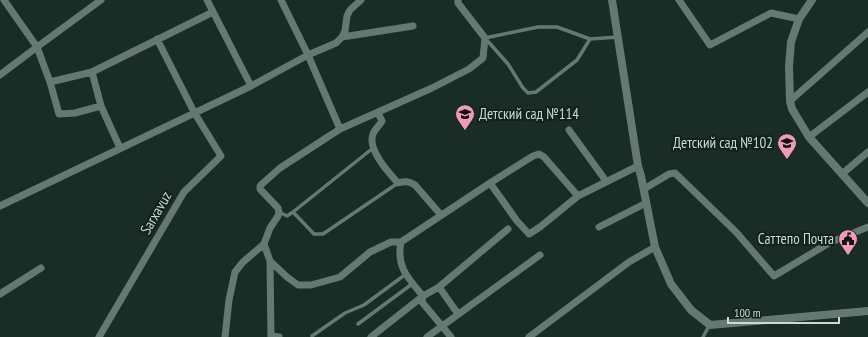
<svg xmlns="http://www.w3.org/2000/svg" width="868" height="337" viewBox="0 0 868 337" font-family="'PT Sans Narrow',sans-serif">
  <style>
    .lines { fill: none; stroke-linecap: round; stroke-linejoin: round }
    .service { stroke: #657971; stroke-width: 3.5 }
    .minor { stroke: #657971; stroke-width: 7 }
    .tertiary { stroke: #657971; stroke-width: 8 }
    .labels { text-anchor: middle; stroke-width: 4; stroke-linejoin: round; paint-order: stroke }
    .poi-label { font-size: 15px; fill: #cdd8d3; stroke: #10221b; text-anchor: end }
    .street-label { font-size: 15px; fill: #cdd8d3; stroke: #10221b }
  </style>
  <rect width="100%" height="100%" fill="#192c25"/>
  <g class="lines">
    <path class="service" d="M590 39 577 60 536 92 528 93 523 88 508 64 485 38 538 27H557L590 39 618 37
      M279 212 287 216 293 212 373 148
      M293 212 314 234H323L398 183
      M358 324 412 284
      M312 336 345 313 364 305 406 274
      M703 337 709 326"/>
    <path class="minor" d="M101 0 37 47 50 82 92 72 213 12
      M207 0 251 86
      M281 0 308 55 340 129
      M679 0 710 45 771 13 799 19
      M342 37 413 26
      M92 72 101 106
      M0 75 37 47 4 0
      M50 82 59 114 75 113 101 106 120 148
      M790 101 868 32
      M378 113 382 121C380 125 375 129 373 134 367 149 388 172 398 183 405 181 409 181 415 185L441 215
      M569 130 606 181
      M809 137 868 92
      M842 174 868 152
      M644 189 669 174 675 173 736 232 774 276 829 243 868 227
      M578 196 638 166
      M0 206 251 86 308 55 336 43 342 37 345 31 347 16 350 10 361 0
      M599 227 646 203
      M401 242C396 267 408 278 423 296L422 302 451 337
      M270 261 264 244 270 228 278 216 279 212 278 208 260 189V186L262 184 280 168 340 129 432 88 469 69 483 58 485 38 458 3V0
      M439 287 458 314
      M0 294 41 268
      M271 336 279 337
      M99 337 184 192 221 156 194 112 157 39
      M225 337 229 300 235 272 243 262 264 244
      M271 337 270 261 287 277 298 285H311L340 277 370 252 391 242H401L490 183 533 156 539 154 544 157 578 196 540 227 529 234 517 221 490 183
      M371 337 423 296 439 287 508 229
      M427 337 540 255
      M529 337 629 262 655 247"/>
    <path class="tertiary" d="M612 0 638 166 641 176 655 247 671 284 691 310 710 325 868 311
      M812 0 799 19 791 42 789 66 790 101 792 109 809 137 868 203"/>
  </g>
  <defs>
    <symbol id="school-pin" viewBox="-11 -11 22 30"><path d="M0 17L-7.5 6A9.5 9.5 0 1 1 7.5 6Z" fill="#f09ab5" stroke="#10221b"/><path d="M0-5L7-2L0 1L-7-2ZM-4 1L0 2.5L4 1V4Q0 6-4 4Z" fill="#111"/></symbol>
    <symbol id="civic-pin" viewBox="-11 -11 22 30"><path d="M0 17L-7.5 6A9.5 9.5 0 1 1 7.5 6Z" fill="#f09ab5" stroke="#10221b"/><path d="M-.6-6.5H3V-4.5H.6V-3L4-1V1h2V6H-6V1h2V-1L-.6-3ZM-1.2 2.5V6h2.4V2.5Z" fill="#111"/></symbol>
  </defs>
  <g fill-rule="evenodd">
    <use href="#school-pin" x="454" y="103" width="22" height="30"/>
    <use href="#school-pin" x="776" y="132" width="22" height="30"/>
    <use href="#civic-pin" x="837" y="228" width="22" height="30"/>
  </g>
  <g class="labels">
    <g class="poi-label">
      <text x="479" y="119" text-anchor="start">Детский сад №114</text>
      <text x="773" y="148">Детский сад №102</text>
      <text x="834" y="244">Саттепо Почта</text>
    </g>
    <g class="street-label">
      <text transform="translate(156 213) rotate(-60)" y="5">Sarxavuz</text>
    </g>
  </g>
  <path d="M728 317v6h111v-6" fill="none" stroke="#cdd8d3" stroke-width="2"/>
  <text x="734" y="317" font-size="12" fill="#cdd8d3" stroke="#10221b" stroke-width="3" paint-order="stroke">100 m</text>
</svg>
